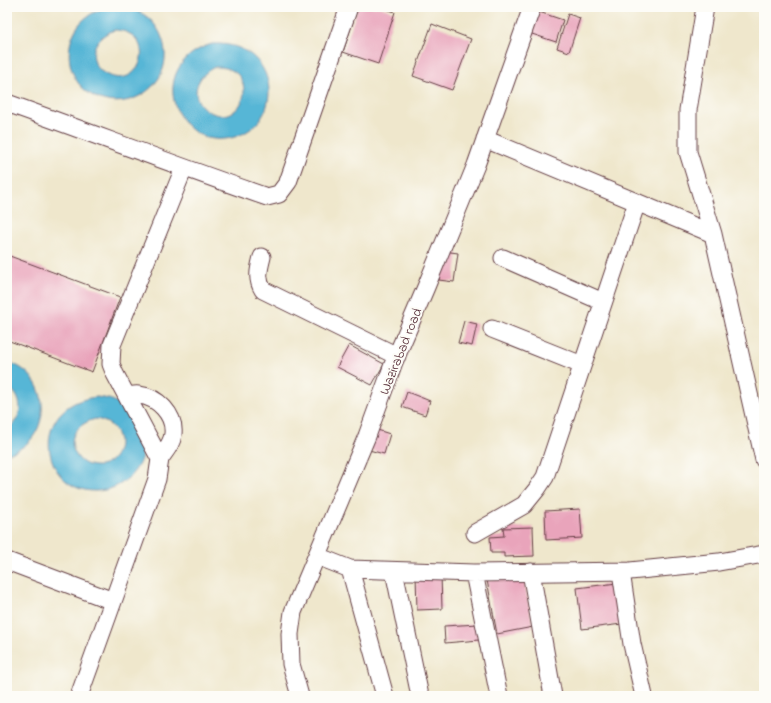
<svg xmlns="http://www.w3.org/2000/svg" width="771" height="703" viewBox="0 0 771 703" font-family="'Indie Flower',sans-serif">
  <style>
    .water { fill: #57b6d6; stroke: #506a80; fill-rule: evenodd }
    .building { fill: #e9a4bb }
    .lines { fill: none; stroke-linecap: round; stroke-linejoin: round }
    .minor-casing { stroke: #633d43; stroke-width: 19 }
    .minor { stroke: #fff; stroke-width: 17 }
    .labels { text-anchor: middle; stroke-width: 4; stroke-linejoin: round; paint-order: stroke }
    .street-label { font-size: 14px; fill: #4a1f2b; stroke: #fdfcf7 }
  </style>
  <rect width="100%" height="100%" fill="#fdfcf7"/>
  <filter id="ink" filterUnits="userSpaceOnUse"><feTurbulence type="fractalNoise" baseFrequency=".025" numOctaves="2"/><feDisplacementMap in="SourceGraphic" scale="8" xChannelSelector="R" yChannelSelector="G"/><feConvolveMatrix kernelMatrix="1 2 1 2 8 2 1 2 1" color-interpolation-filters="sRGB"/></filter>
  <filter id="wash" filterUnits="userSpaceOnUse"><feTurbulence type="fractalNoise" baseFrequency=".012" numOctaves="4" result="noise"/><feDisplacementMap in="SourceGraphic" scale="16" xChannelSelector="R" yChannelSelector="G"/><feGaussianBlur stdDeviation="0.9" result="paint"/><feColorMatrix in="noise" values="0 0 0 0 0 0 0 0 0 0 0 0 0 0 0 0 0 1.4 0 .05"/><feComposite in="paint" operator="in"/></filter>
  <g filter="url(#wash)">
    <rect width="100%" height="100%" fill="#efe7cc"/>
    <path class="water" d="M107 7C118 7 128 7 137 11 162 21 173 55 159 78 141 106 101 111 79 84 63 63 67 31 88 16 94 12 101 9 107 7ZM115 30C157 32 144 88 110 76 104 74 99 70 96 65 88 49 100 34 115 30Z
      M212 44C279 40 289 124 231 138 174 151 144 64 212 44ZM215 67C258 65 249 123 215 114 209 112 204 109 200 104 190 89 201 73 215 67Z
      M7 362C54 374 54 442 7 454V429C24 418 24 397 7 386Z
      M97 397C104 398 112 399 118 403 126 407 129 413 134 421 136 425 141 431 142 437 149 465 123 491 96 491 39 492 28 403 97 397ZM96 419C134 426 120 474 89 465 82 463 77 458 74 451 67 435 81 422 96 419Z"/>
    <g id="blocks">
      <path class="building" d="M358 7H380L395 12 378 64 343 52Z
        M536 11 563 20 556 42 529 33Z
        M568 14 580 18 569 52 557 48Z
        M432 24 471 39 452 90 413 76Z
        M443 251 458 253 454 282 439 280Z
        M7 255 120 297 92 372 7 340Z
        M464 321 477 324 472 346 458 343Z
        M349 345 384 364 372 385 337 367Z
        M407 392 430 401 425 415 402 407Z
        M371 428 390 434 384 454 365 449Z
        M580 509 582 538 546 540 545 511Z
        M533 527 534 556 504 557V553H491L490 537 504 536 503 528Z
        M441 574 442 609 417 610 416 575Z
        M523 574 533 627 497 634 487 580Z
        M617 583 622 624 582 629 577 588Z
        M478 624 479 640 445 643 444 626Z"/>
    </g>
  </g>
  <g filter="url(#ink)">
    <use href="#blocks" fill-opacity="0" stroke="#633d43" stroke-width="1"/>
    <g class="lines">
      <defs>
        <path id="minor" d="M705 7 688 110V152L713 234 764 460
          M7 103C94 134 180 167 267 197L279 194 288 182 349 7
          M485 139 713 234
          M262 257C259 269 256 279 263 290L397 356
          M503 258 603 302
          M492 329 582 365
          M127 396C131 396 135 394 139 395 158 397 175 415 173 434 172 444 165 451 160 459
          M475 533 524 505 537 489 545 477 637 202
          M317 556 350 569 474 573 630 571 719 562 764 554
          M7 561 113 601
          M350 569 385 696
          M394 571 420 696
          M531 572 553 696
          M621 572 632 644 644 696
          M474 573 499 696
          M79 696 157 479 160 459 115 374 111 364 112 345 184 168
          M300 696 291 664 290 634 293 612 367 436 394 362 426 287 476 165 532 7"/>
      </defs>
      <use href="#minor" class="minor-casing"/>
      <use href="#minor" class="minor"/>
    </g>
  </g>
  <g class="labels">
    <g class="street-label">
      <text transform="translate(400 351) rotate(-68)" y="5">Wazirabad road</text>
    </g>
  </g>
  <rect width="771" height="703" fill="none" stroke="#fdfcf7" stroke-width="24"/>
</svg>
